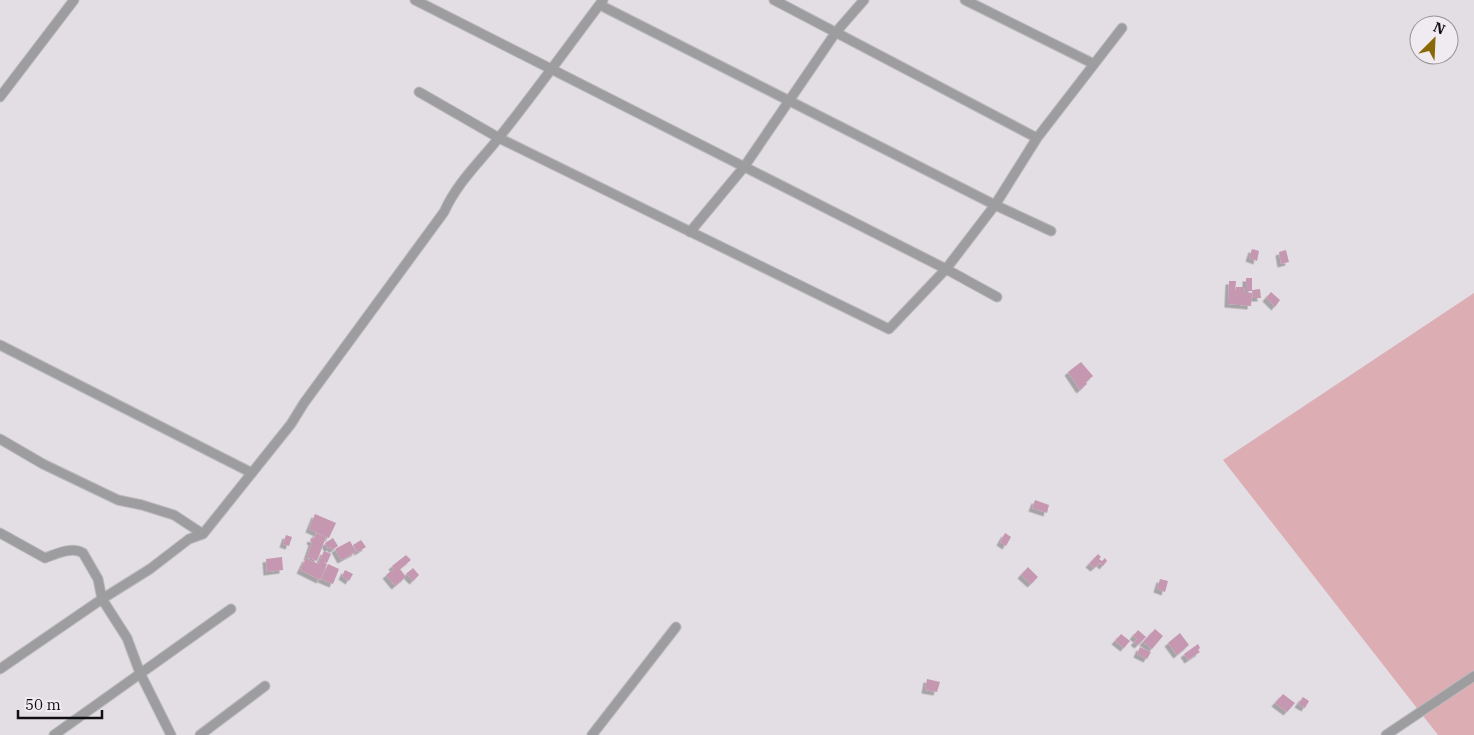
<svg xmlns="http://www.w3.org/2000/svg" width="1474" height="735" viewBox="0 0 1474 735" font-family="'IBM Plex Serif',serif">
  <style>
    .green { fill: #dcadb3 }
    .building { fill: #c697b1; filter: url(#shadow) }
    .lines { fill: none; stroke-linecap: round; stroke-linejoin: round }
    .street-casing { stroke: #bcb9bd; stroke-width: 11 }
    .street { stroke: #9d9d9f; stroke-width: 9 }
  </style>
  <defs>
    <filter id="shadow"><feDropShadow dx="-3.5" dy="3.5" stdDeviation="0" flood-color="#0004"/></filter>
  </defs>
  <rect width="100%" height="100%" fill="#e2dee3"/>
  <path class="green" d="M1474 293V735H1438L1223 460Z"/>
  <path class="building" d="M1252 249 1259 251 1257 261 1249 258Z
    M1286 250 1289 262 1281 264 1279 252Z
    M1246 278H1252V291H1246Z
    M1229 281H1236L1235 292 1236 287H1245L1244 292 1252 293 1251 306 1228 304Z
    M1260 289 1261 298H1253L1252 290Z
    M1271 292 1280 300 1275 307 1266 298Z
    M1081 362 1093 376 1086 382 1087 384 1080 390 1068 372Z
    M1035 500 1049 505 1047 513 1032 508Z
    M315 514 336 523 329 538 309 529Z
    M316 533 326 537 317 561 307 557 312 542 310 541 311 538 314 539Z
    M1005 533 1011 537 1006 546 1000 542Z
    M286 535 292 537 289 546 283 544Z
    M333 538 338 546 332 550 331 547 328 549 325 543Z
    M361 540 366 547 358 552 353 545Z
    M350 541 356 552 341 560 335 549Z
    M324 551 331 554 327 563 323 561 327 564 320 580 300 570 306 558 318 564Z
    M1098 554 1101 557 1099 559 1102 561 1105 558 1107 561 1103 566 1100 563 1094 568 1089 564Z
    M406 555 411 560 400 569 406 577 395 586 386 575 394 569 392 566Z
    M282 557 283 570 267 572 266 559Z
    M328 564 339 569 333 584 321 579Z
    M1028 567 1038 577 1031 584 1021 575Z
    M413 568 419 575 413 581 406 574Z
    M345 570 353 574 349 581 342 576Z
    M1160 579 1168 581 1165 592 1157 589Z
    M1155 629 1163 636 1152 649 1143 642Z
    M1138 630 1146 637 1138 645 1134 642 1137 639 1133 636Z
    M1180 633 1189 645 1177 655 1168 643Z
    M1121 634 1130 641 1124 648 1115 641Z
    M1198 644 1200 648 1198 650 1200 652 1188 660 1184 654Z
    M1140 647 1151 652 1147 659 1137 654Z
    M927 679 940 682 937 692 925 690Z
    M1283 694 1295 703 1287 712 1275 703Z
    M1303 697 1309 701 1305 708 1298 704Z"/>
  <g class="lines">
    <defs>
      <path id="street" d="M415 0 946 269 997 297
        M774 0 1037 138
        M965 0 1094 64
        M600 5 995 205 1051 231
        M419 92 499 138 889 329 946 269 995 205 1037 138 1122 28
        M0 97 74 0
        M690 232 744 167 836 32 864 0
        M0 345 252 473
        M0 439 43 464 118 500 142 505 174 515 203 534
        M0 533 45 558C56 554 72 546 83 553L98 579 102 599 127 638 140 673 171 735
        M0 669 102 599 150 569 189 539 203 534 291 424 304 403 444 212C458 181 481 161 501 135 536 91 569 45 603 0
        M54 735 231 609
        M200 735 265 686
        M592 735 676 627
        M1386 735 1474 676"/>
    </defs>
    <use href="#street" class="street-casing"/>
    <use href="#street" class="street"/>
  </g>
  <g transform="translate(1434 40) rotate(24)"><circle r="24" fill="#efebf0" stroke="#969397"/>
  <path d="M0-4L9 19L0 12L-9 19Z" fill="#886905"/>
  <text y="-8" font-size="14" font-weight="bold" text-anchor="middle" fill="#100f11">N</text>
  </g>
  <path d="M18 710v8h84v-8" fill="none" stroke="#100f11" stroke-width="2.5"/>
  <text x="25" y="710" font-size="15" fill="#100f11" stroke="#efebf0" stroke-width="4" paint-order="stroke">50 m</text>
</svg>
